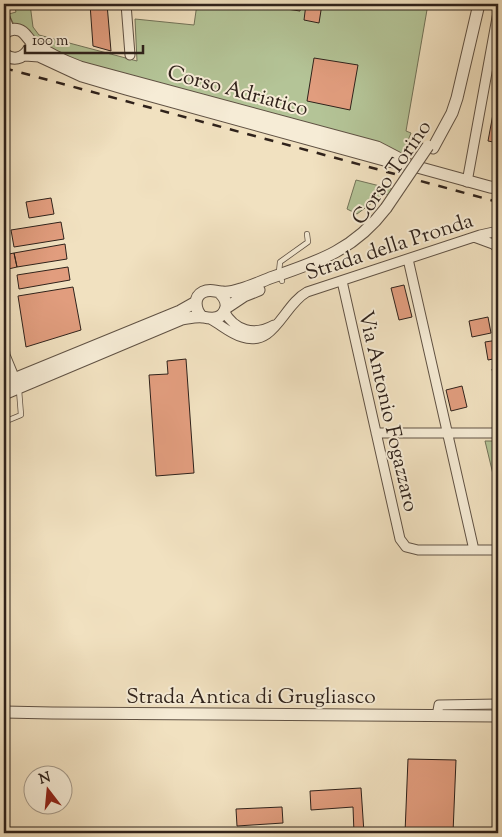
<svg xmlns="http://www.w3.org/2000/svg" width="502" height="837" viewBox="0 0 502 837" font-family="'Sorts Mill Goudy',serif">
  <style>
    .green { fill: #b4c497; stroke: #727359 }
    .building { fill: #e19d7e; stroke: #2f221b }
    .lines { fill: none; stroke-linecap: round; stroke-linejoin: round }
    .service-casing { stroke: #605244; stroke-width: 6 }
    .minor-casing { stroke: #605244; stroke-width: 11 }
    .tertiary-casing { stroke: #605244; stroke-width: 13 }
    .service { stroke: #f6ecd6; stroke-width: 4.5 }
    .minor { stroke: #f6ecd6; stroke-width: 9 }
    .tertiary { stroke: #f6ecd6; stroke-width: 11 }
    .rail { stroke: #2f221b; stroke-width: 2.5; stroke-dasharray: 9 9; stroke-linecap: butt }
    .tertiary-bridge-casing { stroke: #605244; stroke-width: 13; stroke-linecap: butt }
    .tertiary-bridge { stroke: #f6ecd6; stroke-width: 11 }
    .labels { text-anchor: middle; stroke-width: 4; stroke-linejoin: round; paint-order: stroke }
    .street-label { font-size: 21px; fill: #2f221b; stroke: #f6ecd6 }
  </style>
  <rect width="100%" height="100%" fill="#f1e1c0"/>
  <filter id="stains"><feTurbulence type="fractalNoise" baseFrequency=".004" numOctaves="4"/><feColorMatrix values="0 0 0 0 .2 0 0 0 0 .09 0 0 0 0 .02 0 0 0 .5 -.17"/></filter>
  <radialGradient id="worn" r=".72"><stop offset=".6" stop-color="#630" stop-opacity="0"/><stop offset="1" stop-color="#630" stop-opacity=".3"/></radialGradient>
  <path class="green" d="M14 4H30L33 27 39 35 137 61 135 19 194 25 197 4H428L406 131 411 133 402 155 61 57 13 23 9 14 16 12Z
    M356 180 392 189 389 195 384 194 357 214 347 209Z
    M485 441H498V495Z"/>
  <path class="building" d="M90 4H107L111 51 93 46Z
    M281 4H301L300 11 280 8Z
    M306 4H322L319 23 304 20Z
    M314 58 358 65 350 110 307 101Z
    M498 87V143L488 141Z
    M51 198 54 214 29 218 26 202Z
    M61 222 64 239 14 247 11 230Z
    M65 244 67 259 17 267 14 253Z
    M14 253 17 267 4 270V255Z
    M68 267 70 280 19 289 17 275Z
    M404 285 412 317 399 320 391 288Z
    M73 287 81 330 26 347 18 296Z
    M488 317 491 333 472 337 469 321Z
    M498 340V358L488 360 485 342Z
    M186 359 194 473 156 476 149 375 168 374 167 361Z
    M498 367V388H496L492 369Z
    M462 386 467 407 451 411 446 390Z
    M408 759 456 760 453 833H405Z
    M361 788 364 833H354L353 807 311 810 310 791Z
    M282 807 283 823 237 826 236 809Z"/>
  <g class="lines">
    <defs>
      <path id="service" d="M282 281 279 272 280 262 308 242 307 234
        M4 422 21 415 19 390"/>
      <path id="minor" d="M126 4 130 55
        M4 16 10 30
        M467 182 498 12
        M474 237 493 244 498 248
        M408 259 474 550
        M342 281 400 539 406 547 418 550H498
        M224 311C235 331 254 336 274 325
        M212 320C221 325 231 334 242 337 275 348 283 305 307 292L480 235 498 231
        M4 346 5 355 17 384
        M376 433H498
        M437 716 439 705 498 704"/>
      <path id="tertiary" d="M4 34C8 30 13 28 19 30 26 32 27 39 33 43 47 53 64 61 80 67L377 147 402 160
        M4 54C13 61 23 59 29 49
        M25 55 39 56 82 76 126 89 384 160 410 165 490 187 498 188
        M433 148 452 113 457 98 479 4
        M226 308 244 296 259 290
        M202 317C195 310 193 297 203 292 211 288 215 292 222 292 228 293 235 291 241 289 252 286 262 281 273 277 320 261 355 249 386 208
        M4 383 180 311 196 302
        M4 394 182 319C189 318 197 316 203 317 212 319 223 320 226 307 227 301 224 297 220 293
        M4 712 52 713 498 716"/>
    </defs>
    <use href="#service" class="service-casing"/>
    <use href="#minor" class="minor-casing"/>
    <use href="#tertiary" class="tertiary-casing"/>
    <use href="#service" class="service"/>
    <use href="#minor" class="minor"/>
    <use href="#tertiary" class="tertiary"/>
    <path class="rail" d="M4 68 498 202"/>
    <defs>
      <path id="tertiary-bridge" d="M386 208 428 146"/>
    </defs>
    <use href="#tertiary-bridge" class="tertiary-bridge-casing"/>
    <use href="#tertiary-bridge" class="tertiary-bridge"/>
  </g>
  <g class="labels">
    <g class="street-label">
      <text transform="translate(238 90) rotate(15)" y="7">Corso Adriatico</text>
      <text transform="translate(391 172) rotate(-55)" y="7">Corso Torino</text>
      <text transform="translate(389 246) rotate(-18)" y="7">Strada della Pronda</text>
      <text transform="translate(389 411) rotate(77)" y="7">Via Antonio Fogazzaro</text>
      <text x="251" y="703">Strada Antica di Grugliasco</text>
    </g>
  </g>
  <rect width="502" height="837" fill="none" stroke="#f1e1c0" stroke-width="20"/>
  <rect x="5" y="5" width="492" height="827" fill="none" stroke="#2f221b" stroke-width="2.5"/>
  <rect x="10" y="10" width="482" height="817" fill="none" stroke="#2f221b"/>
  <g transform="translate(48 790) rotate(344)"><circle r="24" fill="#f6ecd6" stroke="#a69b8b"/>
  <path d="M0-4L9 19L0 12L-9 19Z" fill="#8f2418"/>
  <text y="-8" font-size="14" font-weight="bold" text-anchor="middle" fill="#2f221b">N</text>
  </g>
  <path d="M25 45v8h118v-8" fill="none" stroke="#2f221b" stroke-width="2.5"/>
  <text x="32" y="45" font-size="15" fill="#2f221b" stroke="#f6ecd6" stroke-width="4" paint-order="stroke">100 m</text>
  <rect width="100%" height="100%" filter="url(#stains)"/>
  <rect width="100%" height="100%" fill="url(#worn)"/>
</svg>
